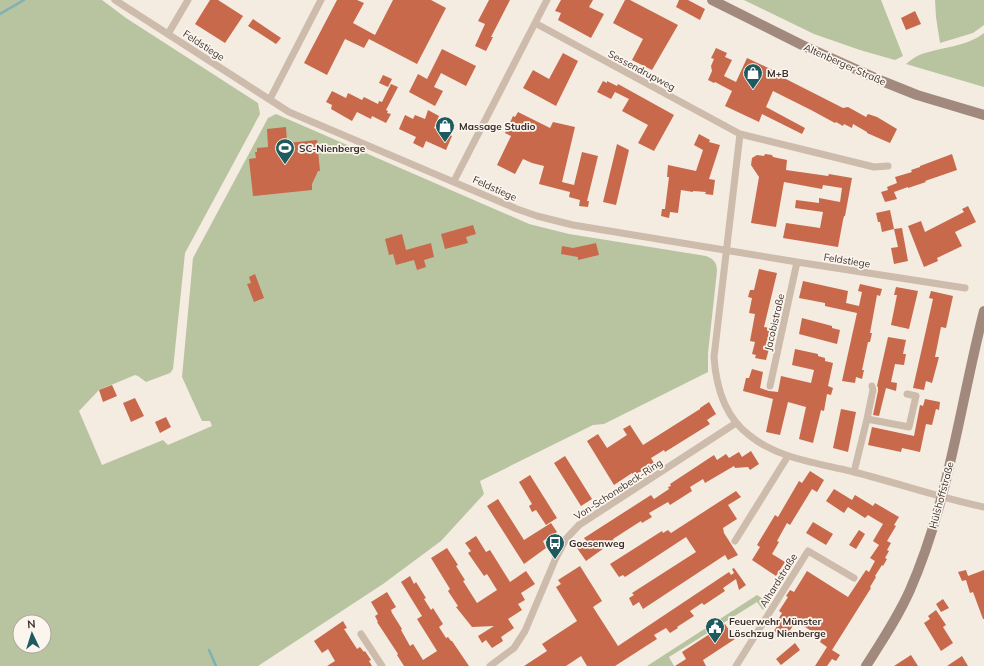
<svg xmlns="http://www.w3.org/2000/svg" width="984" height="666" viewBox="0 0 984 666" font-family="Mulish,sans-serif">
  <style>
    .green { fill: #b8c4a0; fill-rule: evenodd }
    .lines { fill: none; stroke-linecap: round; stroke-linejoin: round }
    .stream { stroke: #7fb0b2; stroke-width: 2.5 }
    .building { fill: #c8694b }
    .street { stroke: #cdbbac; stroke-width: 7 }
    .secondary { stroke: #a18a7d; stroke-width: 10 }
    .labels { text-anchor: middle; stroke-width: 3.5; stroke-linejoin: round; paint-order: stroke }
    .street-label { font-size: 10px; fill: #3b302b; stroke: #fbf5ee }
    .poi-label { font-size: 10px; font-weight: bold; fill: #3b302b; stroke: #fbf5ee; text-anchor: start }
  </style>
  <rect width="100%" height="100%" fill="#f4ebe1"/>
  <path class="green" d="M0 0H102L126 18 258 103 260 114 185 253 173 369 170 373 146 382 138 376 135 375 99 390 79 411 102 465 163 440 168 445 212 426 210 421H202L182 377 193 258 268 118 276 114 529 224 569 234 706 256C714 259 717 263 717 271L708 353V372L604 424 593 425 480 481 484 494 441 541 383 584 258 666H0ZM20 622H44V646H20Z
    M744 0H881L903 56 895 60 860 50 814 34Z
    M935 0H984V25L973 33 940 43 936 17Z
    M984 33V87L906 64C911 60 916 56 922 54 942 47 966 47 984 33Z
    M757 595 768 602 763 610 757 602 669 657 674 666H647Z"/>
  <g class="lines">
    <path class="stream" d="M0 14 24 0
      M209 650 216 666"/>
  </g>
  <path class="building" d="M210 0H218L243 16 225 43 195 24Z
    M337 0H357L364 3 353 23 375 35 393 0H431L446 8 417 64 369 39 364 48 345 39 327 75 304 63Z
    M489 0H510L491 37H493L486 51 475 46 485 24 478 21Z
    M561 0H593L589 7 604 14 591 38 558 20 561 13 555 11Z
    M625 0H630L678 25 652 70 632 60 643 39 613 23Z
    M679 0H688L705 9 700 20 676 7Z
    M915 11 921 24 906 30 901 18Z
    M253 19 281 38 276 44 248 26Z
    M716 48 727 53 725 57 732 60 724 76 736 82 747 58 781 74 780 76 843 108 848 107 866 117 868 114 877 117 897 129 890 143 867 133V132L853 124 852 128 844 124 843 126 836 122 835 123 811 110 773 91 766 107 805 128 802 134 762 114 759 122 725 106 732 91 715 82 714 83 708 80 712 71 711 66 714 59 711 58Z
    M442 49 476 66 466 86 441 73 434 87 443 91 435 106 409 92 418 74 427 79Z
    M563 53 578 61 556 106 523 88 533 70 549 79Z
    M383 75 392 79 388 87 379 83Z
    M603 81 607 83V81L617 86 618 84 674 115 654 151 638 143 648 125 622 111 629 99 615 92 611 99 597 92Z
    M391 84 398 87 386 110 388 111 387 113 391 114 386 123 372 116 371 119 357 112 352 121 331 109 332 105 326 102 332 91 346 98 348 93 362 100 364 97 378 104 379 101 382 102Z
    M428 110 439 116 434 128 452 136 446 150 426 141 423 148 413 143 416 137 399 129 405 115 413 119 415 115 425 119Z
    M518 112 550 128 553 122 575 127 562 182 574 185 582 152 598 156 587 201H589L588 207 579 206 580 200 569 197 570 192 539 184 544 166 532 163 523 159 515 174 497 165 511 136 505 133 513 116 515 117Z
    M286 127 287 143 317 140 320 171H318L312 184V190L253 196 249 159 256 158 255 152H257V148L268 147 267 129Z
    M699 134 710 140 709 142 720 145 709 179 715 180 713 195 705 194 706 192 693 191V192L681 190 678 213 670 212 669 218 661 216 662 209H665L669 177H667L668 165 696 171 703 150 694 145Z
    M617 144 629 150 616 205 603 202Z
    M765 154 772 155 773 157 787 160 786 170 828 176 829 174 852 178 845 216H844L843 220 838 247 783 238 786 223 820 228 823 212 795 208 796 200 819 203V198L840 202 842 188 823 185 822 189 784 182 776 227 751 223 759 177 751 165 752 158 757 155 764 156Z
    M952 154 957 170 925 181 926 182 908 188V187L894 192 897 199 885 202 881 192 888 190 887 187 897 183 895 177 912 172 911 170 920 167V166Z
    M968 206 976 222 955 232 962 246 937 258 938 261 924 267 908 226 921 221 925 232 964 212 962 209Z
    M890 210 894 229 882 232 880 222H878L876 213Z
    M473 225 476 234 466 237 468 243 445 249 441 234Z
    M902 228 908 261 894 264 891 248 898 247 894 229Z
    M402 234 406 250 431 243 434 257 424 260 426 267 417 270 414 260 396 265 393 254 389 255 385 239Z
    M596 243 599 255 578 260V257L561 254 562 246 573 248Z
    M759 269 777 273 764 327 770 328 767 344 770 345 766 360 755 358 756 355 752 354 755 342 750 341 755 314 749 313 752 298 748 297 750 290H754Z
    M255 274 264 298 254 302 247 284 251 283 249 277Z
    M803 281 848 291 846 303 859 306 862 292 858 291 860 284 882 289 880 296 877 295 870 333H872L870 342H868L862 370H864L862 379 856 377 855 383 842 381 857 313 825 306V303L799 298Z
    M896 287 918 291 909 329 891 325 897 295H894Z
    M931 291 953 296 946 328 941 327 935 357H939L932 383 926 381 924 390 913 388 933 299 929 298Z
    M802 318 832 326V328L840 330 837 344 799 334Z
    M888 337 906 340 903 354H906L904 365 895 364 891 382 897 383 896 391 886 388 879 416 873 415 878 391V387L877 386Z
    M795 349 818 354V356L825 358V361L833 363 828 386 833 388 831 395 827 394 824 411 821 410 813 443 799 439 806 407 788 402 780 435 766 432 773 399 743 391 746 378H749L752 369 763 372 760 388 769 391 778 392 781 376 811 383 814 370 792 365Z
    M112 385 117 396 103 402 99 390Z
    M135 398 144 416 131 422 123 403Z
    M925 399 940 402 939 410 936 409 932 425 926 424 920 452 902 448 901 452 868 445 872 427 914 436 920 405 923 406Z
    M709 402 716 414 707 420 710 424 665 452 664 450 651 458 654 463 634 476 632 473 614 485 587 441 598 434 607 448 627 435 623 429 630 425 643 445 700 409V408Z
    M841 409 856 412 848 452 833 448Z
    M166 417 171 427 160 433 155 422Z
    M751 451 759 464 750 470 748 467 735 468 734 466 705 483 703 479 690 487 692 491 670 505 668 502 649 513 652 517 642 523 641 521 613 539 614 541 586 561 577 548 587 542 584 538 651 495 654 499 669 489 668 487 671 486 670 484 714 455 717 460 726 454 729 458 739 452 742 457Z
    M565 456 592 499 581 506 554 463Z
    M810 471 824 480 817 492 812 489 790 525 787 523 777 541 779 542 772 554 785 562 776 576 752 560 760 547 757 545 775 515 778 517 799 481 802 483Z
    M530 475 557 518 546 525 536 510 532 512 529 506 532 504 519 482Z
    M834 489 852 500 855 495 873 506 875 503 899 517 894 525 896 526 887 541 891 543 887 550 889 551 885 558 887 559 883 566 882 565 875 576 876 577 870 587 871 588 832 650 840 655 836 661 832 659 827 666H815L827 647 820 642 822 638 796 621 785 638 779 634 774 631 780 621 779 618 782 613 779 611 788 597 786 596 790 590 794 592 807 571 848 597 866 570 869 572 875 561 870 558 879 545 873 541 883 524 868 515 865 518 848 507 844 513 826 501Z
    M736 491 741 497 728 505 737 519 723 528 724 533 738 555 728 560 725 555 643 609 639 602 633 606 629 598 634 595 632 593 696 552 686 537 625 577 623 575 619 577 610 564 662 531 663 533 668 530 671 533Z
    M498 499 524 540 551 523 557 532 543 541 546 548 524 564 487 506Z
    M813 522 833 534 826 545 806 533Z
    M859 530 865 534 856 549 849 545Z
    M476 536 486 552 490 550 510 582 526 571 535 584 521 593 525 600 518 604 522 610 508 619 514 628 501 637 503 641 492 648 486 640 482 643 478 636 494 626 472 627 456 607 458 606 448 591 450 589 431 558 447 548 458 565 456 566 465 580 463 581 477 603 497 590 487 574 484 576 468 553 471 551 465 543Z
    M580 566 602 601 593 607 618 646 729 572 731 575 734 573 732 569 734 568 746 585 739 590 736 579 723 588 725 591 704 605 702 603 690 611 694 616 677 627 678 628 670 633 666 628 654 635 657 639 615 666H587L581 656 566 666H524L547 651 542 644 577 621 556 587 561 584 558 580Z
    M966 570 968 576 984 570V619H983L973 592 970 593 966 580 962 581 958 572Z
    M410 576 414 584 416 582 426 598 424 599 431 610 433 608 443 624 439 627 446 638 448 637 451 641H452L469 666H404L397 655 398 654 377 622H378L375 616 378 614 371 602 387 592 396 607 391 610 392 613 402 629 401 630 410 646 413 644 423 660 437 651 417 619 422 616 401 582Z
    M943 599 949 608 941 612 936 604Z
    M936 610 946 625 943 627 953 643 941 651 924 623 930 619 928 616Z
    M343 621 347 628 344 629 357 649 360 647 364 652 365 651 371 660 369 661 372 666H327L335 661 328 649 322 653 314 641Z
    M725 624 735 639 703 660 706 666H675L686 659 682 652Z
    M795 643 800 650 781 665 776 659Z
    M911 655 918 666H894Z
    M962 656 968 666H947Z"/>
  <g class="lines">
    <path class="street" d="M115 0 289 112 517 209 537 216 573 225 797 262 965 288
      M547 0 535 23 740 134
      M168 34 188 0
      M270 99 321 0
      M888 166 874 167 740 134 714 357C716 386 725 417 749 435 778 459 819 463 854 472 898 483 940 498 984 507
      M454 181 535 23
      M770 386 797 262
      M867 419 873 390 872 386
      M854 472 867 419 909 427 916 396 907 394
      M735 541 788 456
      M361 634 382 666
      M490 666 514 648 525 631 555 560 566 539 579 525 736 423
      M736 666 808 551 854 578"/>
    <path class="secondary" d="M712 0 802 45 882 81 917 95 984 115
      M866 666C882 641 898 617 910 590 949 501 960 404 984 311"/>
  </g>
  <defs>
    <symbol id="shop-pin" viewBox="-11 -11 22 30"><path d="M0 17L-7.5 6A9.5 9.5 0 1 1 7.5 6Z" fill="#1f5a5e" stroke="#fbf5ee"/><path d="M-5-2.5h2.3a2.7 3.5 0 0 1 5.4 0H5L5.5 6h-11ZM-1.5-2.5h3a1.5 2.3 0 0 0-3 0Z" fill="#fff"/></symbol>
    <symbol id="stadium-pin" viewBox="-11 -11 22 30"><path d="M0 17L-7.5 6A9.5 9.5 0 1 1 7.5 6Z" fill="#1f5a5e" stroke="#fbf5ee"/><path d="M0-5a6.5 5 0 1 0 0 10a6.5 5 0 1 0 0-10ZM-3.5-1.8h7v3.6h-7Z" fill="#fff"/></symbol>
    <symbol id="bus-pin" viewBox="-11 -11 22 30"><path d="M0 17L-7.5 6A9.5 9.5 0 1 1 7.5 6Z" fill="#1f5a5e" stroke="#fbf5ee"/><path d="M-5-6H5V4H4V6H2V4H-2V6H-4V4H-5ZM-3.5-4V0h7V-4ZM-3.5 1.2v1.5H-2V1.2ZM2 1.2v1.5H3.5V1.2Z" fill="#fff"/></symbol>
    <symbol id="civic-pin" viewBox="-11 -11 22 30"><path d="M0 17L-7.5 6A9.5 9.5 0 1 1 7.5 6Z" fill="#1f5a5e" stroke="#fbf5ee"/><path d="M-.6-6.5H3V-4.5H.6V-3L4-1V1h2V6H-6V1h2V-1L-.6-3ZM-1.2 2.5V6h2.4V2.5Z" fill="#fff"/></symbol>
  </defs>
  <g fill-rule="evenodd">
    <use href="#shop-pin" x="742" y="62" width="22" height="30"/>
    <use href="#shop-pin" x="434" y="115" width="22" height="30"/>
    <use href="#stadium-pin" x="274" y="137" width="22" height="30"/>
    <use href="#bus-pin" x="544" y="532" width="22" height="30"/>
    <use href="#civic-pin" x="704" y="616" width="22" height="30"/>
  </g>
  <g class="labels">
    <g class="street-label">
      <text transform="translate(204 45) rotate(33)" y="4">Feldstiege</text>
      <text transform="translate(845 64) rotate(24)" y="4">Altenberger Straße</text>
      <text transform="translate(642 70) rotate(28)" y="4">Sessendrupweg</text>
      <text transform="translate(495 188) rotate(24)" y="4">Feldstiege</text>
      <text transform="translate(847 260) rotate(9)" y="4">Feldstiege</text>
      <text transform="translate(774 322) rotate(-77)" y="4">Jacobistraße</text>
      <text transform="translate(618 489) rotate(-33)" y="4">Von-Schonebeck-Ring</text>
      <text transform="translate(941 495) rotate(-75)" y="4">Hülshoffstraße</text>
      <text transform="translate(778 580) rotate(-58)" y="4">Alhardstraße</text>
    </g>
    <g class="poi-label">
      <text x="767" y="77">M+B</text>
      <text x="459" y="130">Massage Studio</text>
      <text x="299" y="152">SC-Nienberge</text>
      <text x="569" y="547">Goesenweg</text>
      <text x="729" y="625">Feuerwehr Münster<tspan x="729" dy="12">Löschzug Nienberge</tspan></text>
    </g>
  </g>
  <g transform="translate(32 634) rotate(356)"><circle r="19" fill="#fbf5ee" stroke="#aea6a0"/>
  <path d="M0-3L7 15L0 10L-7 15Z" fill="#1f5a5e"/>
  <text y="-6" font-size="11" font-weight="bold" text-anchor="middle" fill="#3b302b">N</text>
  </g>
</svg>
